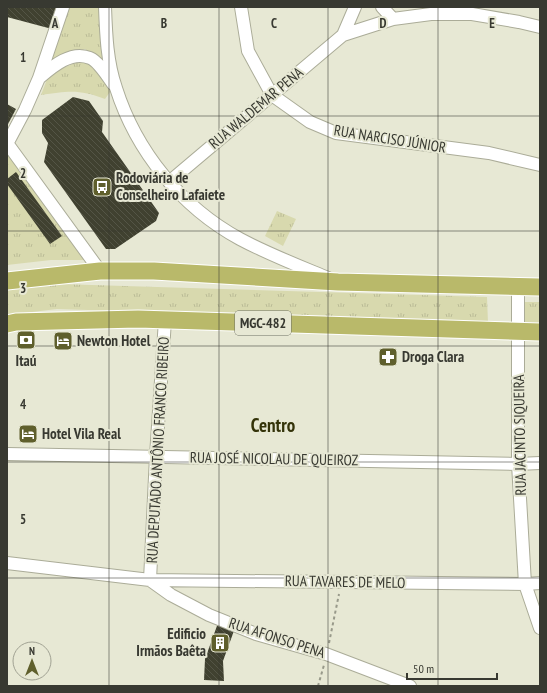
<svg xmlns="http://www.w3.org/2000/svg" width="547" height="693" viewBox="0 0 547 693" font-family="'PT Sans Narrow',sans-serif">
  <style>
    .grass { fill: url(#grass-tufts) }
    .building { fill: url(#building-back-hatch) }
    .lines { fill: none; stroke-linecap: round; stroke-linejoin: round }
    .minor-casing { stroke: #abac98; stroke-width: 14 }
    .highway-casing { stroke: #fff; stroke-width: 19 }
    .path { stroke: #98998a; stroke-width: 2; stroke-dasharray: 3 3; stroke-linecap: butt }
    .minor { stroke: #fff; stroke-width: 12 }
    .highway { stroke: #b9b96a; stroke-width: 17 }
    .grid { fill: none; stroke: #383931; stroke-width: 1; stroke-opacity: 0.55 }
    .labels { text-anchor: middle; stroke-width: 4; stroke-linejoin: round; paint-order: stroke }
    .shield { fill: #e7e8d4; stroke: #6c6e62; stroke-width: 1 }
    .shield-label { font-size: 14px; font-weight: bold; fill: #383931 }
    .street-label { font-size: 15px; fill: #383931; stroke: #e7e8d4 }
    .poi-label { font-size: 15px; font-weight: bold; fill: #383931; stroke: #e7e8d4; text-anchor: start }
    .district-label { font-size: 19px; font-weight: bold; fill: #343309; stroke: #e7e8d4 }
    .grid-label { font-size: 13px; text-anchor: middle; font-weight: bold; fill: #383931; stroke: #e7e8d4; stroke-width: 4; stroke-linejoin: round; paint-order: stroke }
  </style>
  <defs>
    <pattern id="grass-tufts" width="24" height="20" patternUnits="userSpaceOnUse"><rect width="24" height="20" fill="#d8d9ae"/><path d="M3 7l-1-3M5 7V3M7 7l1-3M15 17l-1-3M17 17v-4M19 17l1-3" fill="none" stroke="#babb96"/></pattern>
    <pattern id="building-back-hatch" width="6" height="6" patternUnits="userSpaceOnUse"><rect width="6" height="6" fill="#404130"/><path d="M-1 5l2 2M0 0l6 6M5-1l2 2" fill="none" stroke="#545546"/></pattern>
  </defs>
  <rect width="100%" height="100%" fill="#e7e8d4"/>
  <path class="grass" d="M64 7H100L109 72 85 49 43 69Z
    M91 60 94 69 108 85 110 92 105 99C80 89 68 91 41 95L49 74 75 63Z
    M8 155 90 260H51L7 265Z
    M277 211 296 219 283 246 265 236Z
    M59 284 487 297 488 323 57 309 7 315V289Z
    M523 302H540V326L522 325Z"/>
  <path class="building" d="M7 7H59L52 29 7 17Z
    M73 97 89 101 103 121 102 132 159 213 156 221 115 249H106L44 162 48 143 42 133V120Z
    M7 104 16 109 7 126Z
    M16 172 62 236 50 244 7 184V179Z
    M218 623 235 628 223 661 224 681 204 680 205 659Z"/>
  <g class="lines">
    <defs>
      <path id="minor" d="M105 7C106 34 107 62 116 88 136 151 181 207 240 239 268 254 299 266 328 278
        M241 7 248 51 272 95 310 122 336 133 489 153 540 165
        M382 7 393 19
        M343 35 355 7
        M39 78C52 67 71 50 90 58 98 61 108 77 113 84
        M7 143 100 271
        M7 144 25 110 39 78 63 7
        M169 182 343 35 393 19 431 14H472L519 22 540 27
        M518 286V464L525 584 540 628
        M7 454 518 464 540 463
        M7 563 150 580 525 584 540 583
        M150 580 171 595 209 615 256 634 326 654 410 686
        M150 580 156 456 165 320"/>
      <path id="highway" d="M7 281 100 271H154L338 282 540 287
        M7 324 16 322 138 319 540 332"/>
    </defs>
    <use href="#minor" class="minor-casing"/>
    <use href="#highway" class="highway-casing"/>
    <path class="path" d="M329 643 339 594
      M318 686 324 665"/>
    <use href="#minor" class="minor"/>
    <use href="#highway" class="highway"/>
  </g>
  <path class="grid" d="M109 7V686M219 7V686M328 7V686M438 7V686M7 116H540M7 231H540M7 346H540M7 462H540M7 578H540"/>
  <defs>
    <symbol id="bus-square" viewBox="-11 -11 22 22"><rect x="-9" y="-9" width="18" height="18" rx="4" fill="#5f5f2c" stroke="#e7e8d4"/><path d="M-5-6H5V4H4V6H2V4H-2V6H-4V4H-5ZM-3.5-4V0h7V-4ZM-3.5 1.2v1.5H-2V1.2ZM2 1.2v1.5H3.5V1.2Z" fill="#fff"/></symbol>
    <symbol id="bank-square" viewBox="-11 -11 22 22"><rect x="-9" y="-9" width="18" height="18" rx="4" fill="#5f5f2c" stroke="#e7e8d4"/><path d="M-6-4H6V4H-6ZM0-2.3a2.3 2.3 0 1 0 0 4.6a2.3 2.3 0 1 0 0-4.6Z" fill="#fff"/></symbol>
    <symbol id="hotel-square" viewBox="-11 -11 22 22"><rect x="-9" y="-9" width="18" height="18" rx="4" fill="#5f5f2c" stroke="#e7e8d4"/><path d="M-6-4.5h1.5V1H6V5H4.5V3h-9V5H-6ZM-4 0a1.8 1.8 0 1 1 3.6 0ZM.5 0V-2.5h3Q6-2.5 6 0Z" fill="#fff"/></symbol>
    <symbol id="pharmacy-square" viewBox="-11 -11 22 22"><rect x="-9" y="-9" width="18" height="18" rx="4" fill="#5f5f2c" stroke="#e7e8d4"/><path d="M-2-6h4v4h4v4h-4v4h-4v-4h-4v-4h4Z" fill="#fff"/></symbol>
    <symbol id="building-square" viewBox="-11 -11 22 22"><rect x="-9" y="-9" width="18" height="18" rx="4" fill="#5f5f2c" stroke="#e7e8d4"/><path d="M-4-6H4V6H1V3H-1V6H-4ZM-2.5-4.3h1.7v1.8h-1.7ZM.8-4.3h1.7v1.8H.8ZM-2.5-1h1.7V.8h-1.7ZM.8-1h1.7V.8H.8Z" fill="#fff"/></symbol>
  </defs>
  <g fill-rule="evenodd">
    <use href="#bus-square" x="91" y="176" width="22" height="22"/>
    <use href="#bank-square" x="15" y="329" width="22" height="22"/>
    <use href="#hotel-square" x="52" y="330" width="22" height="22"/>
    <use href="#pharmacy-square" x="377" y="346" width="22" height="22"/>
    <use href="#hotel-square" x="17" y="423" width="22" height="22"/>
    <use href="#building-square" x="209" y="632" width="22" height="22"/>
  </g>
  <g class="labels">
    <rect class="shield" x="235" y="311" width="56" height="24" rx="3"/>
    <g class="shield-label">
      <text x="263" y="328">MGC-482</text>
    </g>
    <g class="street-label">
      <text transform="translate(256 108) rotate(-40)" y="5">RUA WALDEMAR PENA</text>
      <text transform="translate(390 139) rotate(9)" y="5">RUA NARCISO JÚNIOR</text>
      <text transform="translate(520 435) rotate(-91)" y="5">RUA JACINTO SIQUEIRA</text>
      <text transform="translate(158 450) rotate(-87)" y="5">RUA DEPUTADO ANTÔNIO FRANCO RIBEIRO</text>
      <text transform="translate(274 459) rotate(1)" y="5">RUA JOSÉ NICOLAU DE QUEIROZ</text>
      <text transform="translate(345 582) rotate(1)" y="5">RUA TAVARES DE MELO</text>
      <text transform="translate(277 638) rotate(18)" y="5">RUA AFONSO PENA</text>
    </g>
    <g class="poi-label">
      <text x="116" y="183">Rodoviária de<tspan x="116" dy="17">Conselheiro Lafaiete</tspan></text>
      <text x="77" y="346">Newton Hotel</text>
      <text x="402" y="362">Droga Clara</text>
      <text x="26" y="366" text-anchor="middle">Itaú</text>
      <text x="42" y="439">Hotel Vila Real</text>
      <text x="206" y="639" text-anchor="end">Edificio<tspan x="206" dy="17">Irmãos Baêta</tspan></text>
    </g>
    <g class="district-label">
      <text x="273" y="432">Centro</text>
    </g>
  </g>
  <g class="grid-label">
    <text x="55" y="28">A</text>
    <text x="164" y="28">B</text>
    <text x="274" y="28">C</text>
    <text x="383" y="28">D</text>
    <text x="492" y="28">E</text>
    <text x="23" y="62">1</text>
    <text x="23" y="178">2</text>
    <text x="23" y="293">3</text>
    <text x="23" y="409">4</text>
    <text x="23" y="524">5</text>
  </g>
  <rect width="547" height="693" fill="none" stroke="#383931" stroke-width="16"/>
  <g transform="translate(32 661)"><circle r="19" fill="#e7e8d4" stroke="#a1a293"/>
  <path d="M0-3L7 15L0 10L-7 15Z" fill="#5f5f2c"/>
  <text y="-6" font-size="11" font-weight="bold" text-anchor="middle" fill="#383931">N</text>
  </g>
  <path d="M407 673v6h90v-6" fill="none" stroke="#383931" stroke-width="2"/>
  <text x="413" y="673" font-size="12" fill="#383931" stroke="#e7e8d4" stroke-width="3" paint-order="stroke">50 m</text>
</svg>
